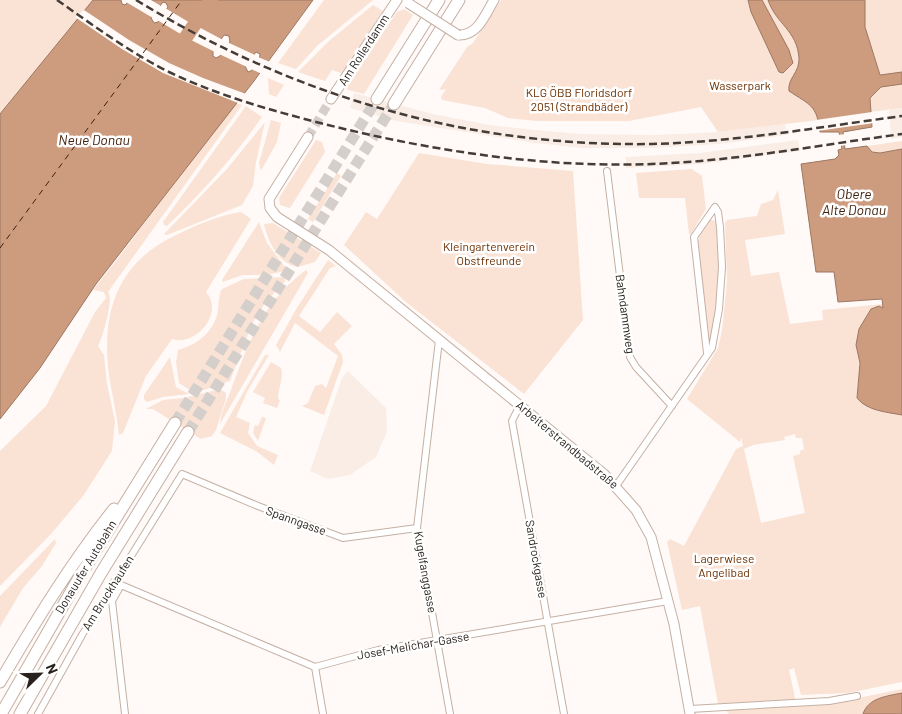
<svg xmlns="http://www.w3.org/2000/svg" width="902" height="714" viewBox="0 0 902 714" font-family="Barlow,sans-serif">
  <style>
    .built { fill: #f9ede6 }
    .green { fill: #fae2d5; fill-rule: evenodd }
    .water { fill: #cd9c7f; stroke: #9c7761; fill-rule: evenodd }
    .pier { fill: #fffaf7 }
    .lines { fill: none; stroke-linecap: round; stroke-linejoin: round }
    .river { stroke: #cd9c7f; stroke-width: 14 }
    .ferry { stroke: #401f09; stroke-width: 1; stroke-dasharray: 6 5; stroke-linecap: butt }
    .secondary-tunnel { stroke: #d4cfcb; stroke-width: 9; stroke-dasharray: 9 4.5; stroke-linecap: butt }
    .highway-tunnel { stroke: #d4cfcb; stroke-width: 11; stroke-dasharray: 11 5.5; stroke-linecap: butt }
    .street-casing { stroke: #c5b0a4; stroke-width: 8 }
    .secondary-casing { stroke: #c5b0a4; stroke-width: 11 }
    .highway-casing { stroke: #c5b0a4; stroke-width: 13 }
    .street { stroke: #fff; stroke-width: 6 }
    .secondary { stroke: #fff; stroke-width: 9 }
    .highway { stroke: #fff; stroke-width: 11 }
    .rail { stroke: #443c37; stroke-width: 2.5; stroke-dasharray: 8 4; stroke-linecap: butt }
    .secondary-bridge-casing { stroke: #c5b0a4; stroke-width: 11; stroke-linecap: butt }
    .secondary-bridge { stroke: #fff; stroke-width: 9 }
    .labels { text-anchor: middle; stroke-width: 5; stroke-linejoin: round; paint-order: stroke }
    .street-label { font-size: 12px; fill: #29211c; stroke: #fff }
    .park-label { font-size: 12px; fill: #6c2f00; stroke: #fff }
    .water-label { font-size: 14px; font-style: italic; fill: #401f09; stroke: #fff }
  </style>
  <rect width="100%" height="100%" fill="#fffaf7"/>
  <path class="built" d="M354 93 433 114 490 125 535 130 581 134 655 135 718 132 785 124 787 135 719 144 652 148H583L535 143 396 121 350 108Z
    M902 108V137L891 139 889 110Z
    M798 140 800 151 702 164 626 168V157L700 153Z
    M348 371 386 408 387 432 376 457 350 475 328 479 310 471 342 378Z"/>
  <path class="green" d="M0 0H93L0 114Z
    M324 0H373L317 46 296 69 278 63Z
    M501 0H748L751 12 790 66 793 59 762 0H768C776 24 797 30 799 58 800 71 788 78 789 91L813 105 819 120 718 132 701 107 629 121H536L508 118 485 108 442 100 441 97 446 89 439 90 467 47 473 43Z
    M865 0H902V72L880 75 865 27Z
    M373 5 383 11 344 74 332 70 325 81 298 72 329 41Z
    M404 9 413 15 364 94 345 89 397 12Z
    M268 78 284 85 276 97 269 94Z
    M902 84V108L870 112V98L881 87Z
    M235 103 242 105 108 292C114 298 103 337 98 346L104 355 107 384 115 421 112 451 83 496 51 534 0 586V451L46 406 95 312 106 298 104 292 93 290 115 262Z
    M246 106 262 117C234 157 202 192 167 226L164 225 163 222Z
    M271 120 281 123 277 142 261 171 259 163Z
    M265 122 256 162 253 186 242 205 167 235 164 234 227 169Z
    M316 140 322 142 325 152 290 208 280 205 279 198Z
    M902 141V149L880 153 872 152 867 146Z
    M419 153 487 164 573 171 583 320 524 394 407 303 344 245 366 212 377 219Z
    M692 169 702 176 706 209 691 234H689L685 198H639L636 173Z
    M337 173 341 176 313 222 308 219Z
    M778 190 785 234 745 240 751 276 779 272 790 324 823 320 822 310 883 304V308H881L857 351 860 363 857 394 866 406 902 415V682L848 693 801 695 794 668 789 670 795 698 793 701 718 704 700 606 682 610 667 542 670 539 684 546 736 449 743 446 741 437 740 442 687 399 718 348 722 331 727 282 725 223 727 220 757 216 761 204 773 200ZM795 434 796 438H802L804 449 800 451V454L793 456 805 513 761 523 744 449 753 445 785 440 784 437Z
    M241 212 251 219 206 292C225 312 196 347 172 339L146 376 123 433 119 435C117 415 112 395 109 375 101 312 117 263 176 235 197 225 219 215 241 212Z
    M709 219 718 222C722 263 717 302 710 343L697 244 701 232Z
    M259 222 267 243 285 267V271L266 275H242L223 282 222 280Z
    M273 223 321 253 315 262 298 267C278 264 268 241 264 224Z
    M328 260 336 266 330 268 299 316 320 332 337 312 352 326 334 344 342 355 343 362 324 415 302 406 308 403 315 386 322 384 326 388 338 356 295 323 280 352 276 345 298 306Z
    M306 270 308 273 220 424C221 411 229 397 233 384 251 337 264 301 306 270Z
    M286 277 285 281 266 302 252 324 230 381 198 392H193L179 383 176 362 178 350C197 345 214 332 218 311 219 304 218 295 222 289L244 279Z
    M265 355H269L248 390 236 417 250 423 248 433 257 446 278 455 274 465 256 451 220 433Z
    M170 357 176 387 189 394 163 397 147 402 144 399V395Z
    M271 362 281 368C284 377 278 389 278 399L280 400 277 408 263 403 265 398 253 392Z
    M220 389 226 393V399L216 430 212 436 201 439 153 409H146L163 400 184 398Z
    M262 417 266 418 258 441 253 433 255 425 258 426Z
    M55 539 56 543 42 566 23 588 0 627V596Z
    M902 689V693C887 696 869 698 863 714H729L724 709 824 705 857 700 858 698Z"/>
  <path class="water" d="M93 0H121L122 4 125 5 130 0H313L254 81 96 284 40 368 0 419V114ZM163 2 166 3 168 7 158 22 154 23 151 18ZM193 21 196 22 197 27 189 40H183L182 36ZM224 35 229 36 230 42 220 56 216 58 213 56V51ZM256 52 260 54C260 60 254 71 248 72L245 66Z
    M748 0H762L789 50 793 63 783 73 779 72 751 12Z
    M768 0H865V27L880 75 902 72V84L881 87 870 98 872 127 843 132 845 149 867 146 872 152 880 153 902 149V415C887 412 867 411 857 398L860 363 856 345 859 329 871 309 879 306 883 308 882 299 838 302 834 272H816L801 164 835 159 839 155 838 150 842 149 839 132H820C817 105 810 105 789 91 787 79 800 72 799 58 797 30 776 24 768 0Z
    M902 693V714H863C868 698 887 696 902 693Z"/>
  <path class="pier" d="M128 0H151L161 6 153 18 126 2Z
    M165 8 192 24 184 36 157 20Z
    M84 10 129 40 169 63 203 78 246 94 238 103 163 73 122 49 75 17Z
    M195 25 223 40 215 52 187 38Z
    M227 42 255 55 247 67 219 54Z
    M258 57 270 62 262 74 251 69Z
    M872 112 874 123 817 131 816 120Z
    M846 134 847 145 839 146 837 135Z"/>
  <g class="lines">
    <path class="river" d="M174 55 211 0"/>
    <path class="ferry" d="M0 248 182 0"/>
    <path class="secondary-tunnel" d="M308 137 331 99"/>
    <path class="highway-tunnel" d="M175 423 377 99
      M188 432 394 104"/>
    <defs>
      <path id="street" d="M607 171 630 357 636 367 672 406
        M439 340 417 528 450 714
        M520 405 512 421 564 714
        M616 486 712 348 719 309 722 267 720 227 718 212 715 207 694 237 707 353
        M114 582 315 667 378 650 668 601
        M121 585 112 601 125 714
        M315 667 323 714
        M690 709 829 701 857 696
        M38 714 82 635 182 474 258 506 343 538 417 528"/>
      <path id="secondary" d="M458 35C478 36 485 15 494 0
        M331 99 397 0
        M308 137 269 199 270 208 277 217 329 250 604 474 636 510 651 537 674 624 690 714"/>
      <path id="highway" d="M377 99 439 0
        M394 104 459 0
        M0 682C35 622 71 563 114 509
        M1 714 80 576 175 423
        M20 714 101 573 188 432"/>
    </defs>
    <use href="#street" class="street-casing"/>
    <use href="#secondary" class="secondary-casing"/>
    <use href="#highway" class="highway-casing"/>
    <use href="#street" class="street"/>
    <use href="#secondary" class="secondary"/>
    <use href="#highway" class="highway"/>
    <path class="rail" d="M57 0C93 25 129 52 169 72 219 96 273 111 328 125 433 151 543 168 652 164 736 161 819 145 902 134
      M136 0C294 96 466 147 652 144 736 142 819 127 902 116"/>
    <defs>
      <path id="secondary-bridge" d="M408 3 458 35"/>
    </defs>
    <use href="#secondary-bridge" class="secondary-bridge-casing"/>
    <use href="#secondary-bridge" class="secondary-bridge"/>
  </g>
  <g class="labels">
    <g class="street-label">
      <text transform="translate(364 50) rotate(-57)" y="4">Am Rollerdamm</text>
      <text transform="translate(625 314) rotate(82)" y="4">Bahndammweg</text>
      <text transform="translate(567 445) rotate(40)" y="4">Arbeiterstrandbadstraße</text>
      <text transform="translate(296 521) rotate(20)" y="4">Spanngasse</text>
      <text transform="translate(536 559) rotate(80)" y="4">Sandrockgasse</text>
      <text transform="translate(86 567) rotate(-59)" y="4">Donauufer Autobahn</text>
      <text transform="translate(425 572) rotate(80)" y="4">Kugelfanggasse</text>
      <text transform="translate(108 593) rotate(-58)" y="4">Am Bruckhaufen</text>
      <text transform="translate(413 646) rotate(-10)" y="4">Josef-Melichar-Gasse</text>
    </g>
    <g class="park-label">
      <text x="740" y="90">Wasserpark</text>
      <text x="579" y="97">KLG ÖBB Floridsdorf<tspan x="579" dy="14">2051 (Strandbäder)</tspan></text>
      <text x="489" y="251">Kleingartenverein<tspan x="489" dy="14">Obstfreunde</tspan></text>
      <text x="724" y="563">Lagerwiese<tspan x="724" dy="14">Angelibad</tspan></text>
    </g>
    <g class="water-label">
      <text x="94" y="145">Neue Donau</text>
      <text x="854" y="199">Obere<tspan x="854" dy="16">Alte Donau</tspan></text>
    </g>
  </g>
  <g transform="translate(40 674) rotate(67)" stroke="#ffffff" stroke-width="4" paint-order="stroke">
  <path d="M0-4L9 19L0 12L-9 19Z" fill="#29211c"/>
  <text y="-8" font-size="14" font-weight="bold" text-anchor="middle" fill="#29211c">N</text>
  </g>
</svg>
